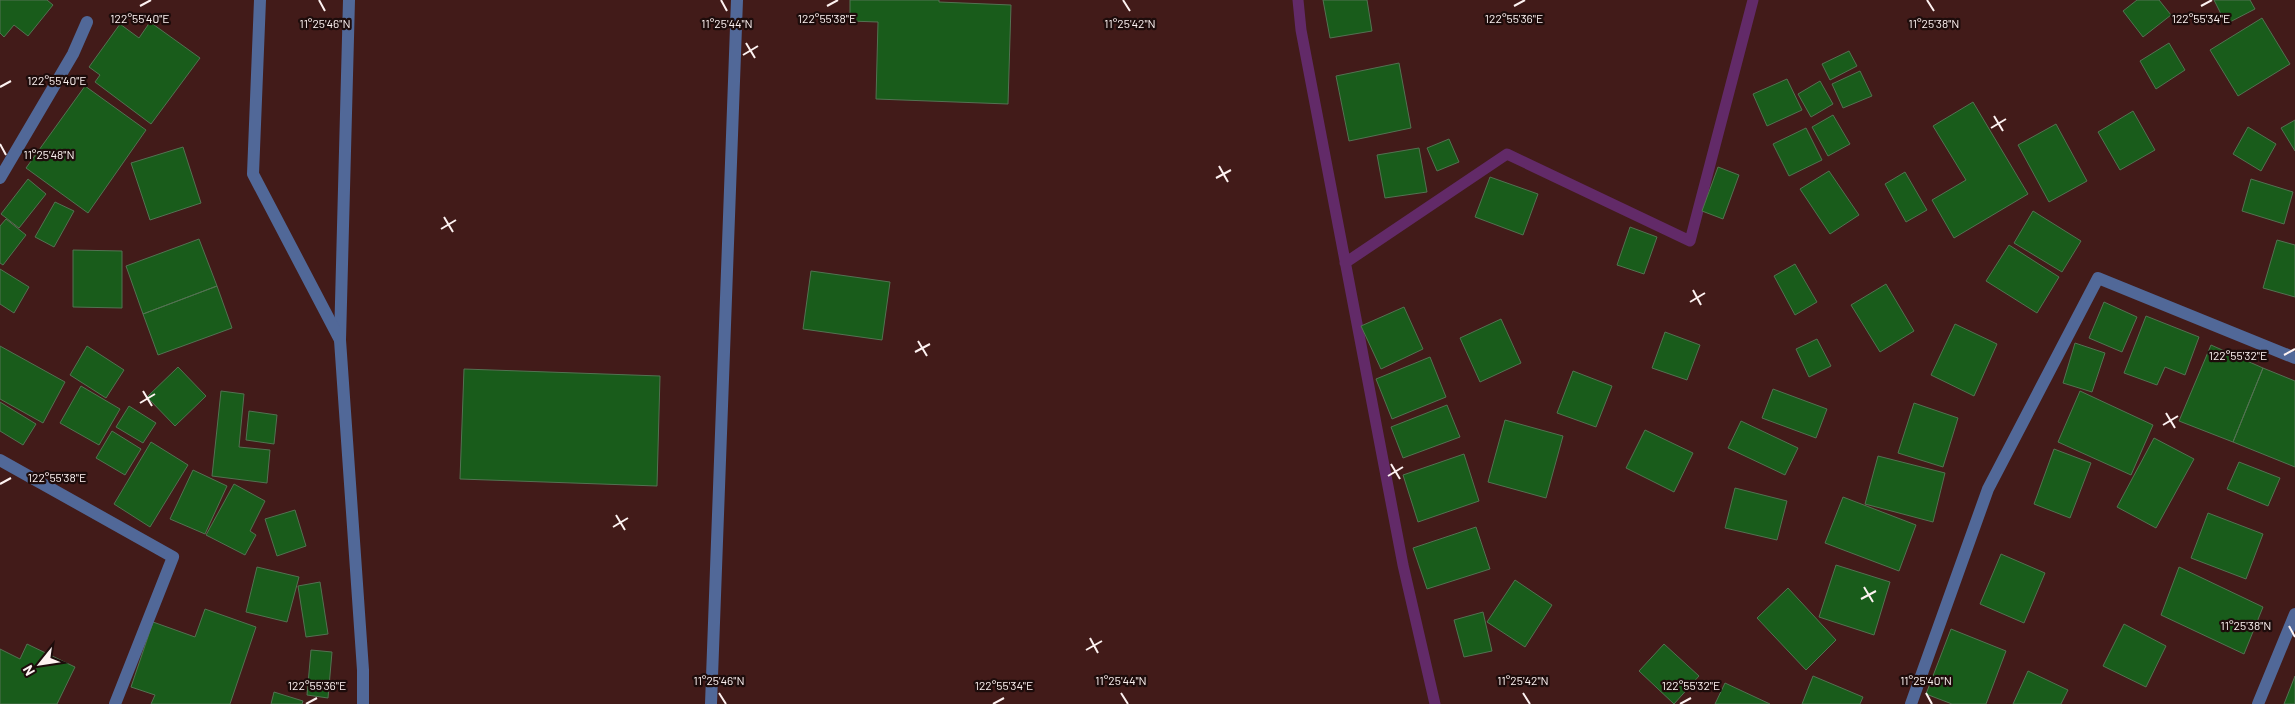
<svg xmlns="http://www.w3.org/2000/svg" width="2295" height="704" viewBox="0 0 2295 704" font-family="Barlow,sans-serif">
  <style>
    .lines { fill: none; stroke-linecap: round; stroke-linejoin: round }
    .stream { stroke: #622a68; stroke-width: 11 }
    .building { fill: #195c1b; stroke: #537252 }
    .service { stroke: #516898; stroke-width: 12 }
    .minor { stroke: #516898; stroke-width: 12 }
    .ticks { fill: none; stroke: #fdf2f1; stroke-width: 2 }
    .ticks-label { font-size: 12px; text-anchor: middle; fill: #fdf2f1; stroke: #1d0c0b; stroke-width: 4.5; stroke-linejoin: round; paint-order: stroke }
  </style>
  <rect width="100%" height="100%" fill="#421b19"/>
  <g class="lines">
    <path class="stream" d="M1298 0 1301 30 1403 565 1435 704
      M1345 263 1507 154 1690 241 1753 0"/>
  </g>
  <path class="building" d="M0 0H47L53 5 28 36 14 25 4 37 0 33Z
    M850 0H939V2L1011 5 1008 104 876 99 878 22 850 21Z
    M1323 0H1367L1372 31 1330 38Z
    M2137 0H2159L2171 15 2143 37 2123 11Z
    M2214 0H2250L2255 9 2226 24Z
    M2262 18 2290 64 2238 96 2210 50Z
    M150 22 200 58 151 124 95 82 100 75 89 67 120 24 139 38Z
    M2169 43 2185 70 2156 89 2140 61Z
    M1849 51 1857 66 1830 80 1822 64Z
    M1399 63 1411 128 1349 141 1336 76Z
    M1860 71 1872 96 1843 108 1832 84Z
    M1787 79 1802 110 1767 126 1753 94Z
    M1820 81 1833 104 1811 117 1798 94Z
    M85 86 146 130 88 213 26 168Z
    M1973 102 2028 194 1954 238 1932 200 1966 180 1933 126Z
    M2133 111 2155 150 2120 170 2098 132Z
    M1833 115 1850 144 1828 156 1812 127Z
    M2295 120V151L2281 128Z
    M2056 124 2087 181 2049 202 2018 145Z
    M2248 127 2276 144 2261 171 2233 154Z
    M1806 128 1822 160 1789 176 1773 144Z
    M1449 139 1459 162 1437 171 1427 148Z
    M183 147 201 203 150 220 131 163Z
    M1419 148 1427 192 1385 198 1377 155Z
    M1718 167 1739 175 1723 219 1702 211Z
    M1829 171 1859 215 1830 234 1800 189Z
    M1905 172 1927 210 1906 222 1885 184Z
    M1490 177 1538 194 1523 235 1475 217Z
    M28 179 46 194 19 228 1 214Z
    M2251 179 2293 192 2284 224 2242 211Z
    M55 202 74 211 54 247 35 237Z
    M2033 211 2081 241 2062 272 2014 243Z
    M6 219 26 235 3 265 0 263V226Z
    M1630 227 1657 237 1644 274 1617 265Z
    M199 239 217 286 143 314 126 266Z
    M2277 240 2295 245V297L2263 288Z
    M2009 245 2059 277 2037 313 1986 281Z
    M73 250 122 251V308L73 307Z
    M1795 264 1817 302 1795 315 1774 276Z
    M0 269 29 287 14 313 0 304Z
    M811 271 890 282 882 340 803 329Z
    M1886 284 1914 331 1880 352 1851 305Z
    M217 286 232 328 158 355 143 314Z
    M2104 302 2137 317 2122 352 2089 338Z
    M1404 307 1423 349 1381 369 1361 326Z
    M2146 316 2199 337 2185 375 2165 367 2157 385 2124 373Z
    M1501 319 1521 363 1480 382 1460 338Z
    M1955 324 1997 344 1974 396 1931 375Z
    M1665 332 1700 345 1687 380 1652 368Z
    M1817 339 1831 366 1809 377 1796 349Z
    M2075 343 2105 353 2092 392 2063 383Z
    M2211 345 2263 368 2233 442 2179 421Z
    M0 346 65 382 43 423 0 399Z
    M87 346 124 370 106 398 70 375Z
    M1430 357 1446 397 1392 419 1376 379Z
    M178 367 206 396 175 426 147 397Z
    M2263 368 2295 381V467L2233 442Z
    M464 369 660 376 657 486 460 479Z
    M1573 371 1612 386 1596 427 1557 413Z
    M81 386 120 409 99 445 60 423Z
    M1773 389 1827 409 1816 438 1762 418Z
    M221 391 244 394 239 447 270 450 267 483 212 476Z
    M2080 391 2153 425 2131 475 2058 442Z
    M0 402 36 424 23 445 0 431Z
    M1914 403 1958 418 1943 467 1898 453Z
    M1447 405 1460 437 1403 458 1391 427Z
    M129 406 156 423 143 443 116 427Z
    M249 411 277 415 274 444 246 440Z
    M1505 420 1563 436 1546 498 1488 482Z
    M1741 421 1798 448 1785 475 1728 448Z
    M1645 430 1693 453 1674 492 1626 468Z
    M112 431 141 449 125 475 96 458Z
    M2154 438 2194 459 2156 528 2117 507Z
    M151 442 188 465 150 527 114 504Z
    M2054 449 2091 463 2070 518 2034 504Z
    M1464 454 1479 501 1418 522 1403 475Z
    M1878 456 1945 473 1933 522 1865 504Z
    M2239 462 2280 478 2268 506 2227 489Z
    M193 470 227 486 205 534 170 519Z
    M234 484 265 501 250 531 256 535 245 555 206 535Z
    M1735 488 1787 501 1777 540 1725 528Z
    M1843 497 1916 525 1899 571 1825 543Z
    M295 510 306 546 277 556 265 519Z
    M2208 513 2263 534 2246 579 2191 558Z
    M1476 527 1490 569 1427 589 1413 548Z
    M2001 554 2045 573 2024 623 1980 604Z
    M1836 565 1890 582 1874 635 1819 617Z
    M257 567 299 577 287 622 246 612Z
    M2179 567 2263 607 2244 654 2161 615Z
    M1515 580 1552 605 1525 647 1487 622Z
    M320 582 328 634 306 637 298 586Z
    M1788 588 1836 640 1806 670 1757 618Z
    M205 609 256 627 230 704H151L155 695 131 687 153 622 195 637Z
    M1483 612 1492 651 1464 657 1454 620Z
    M2124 624 2166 646 2146 687 2103 666Z
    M1951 629 2006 651 1986 704H1952L1926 694Z
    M27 644 75 667 57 704H0V649L20 659Z
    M1664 644 1699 676 1674 704 1639 671Z
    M311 650 332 652 328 698 307 695Z
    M2028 671 2068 690 2061 704H2013Z
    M1813 676 1863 697 1860 704H1802Z
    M2295 676V704H2284Z
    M1725 683 1770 704H1715Z
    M274 692 303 701 302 704H271Z"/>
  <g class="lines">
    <path class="service" d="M340 340 349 0"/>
    <path class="minor" d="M260 0 253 174 340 340 363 670V704
      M0 178 73 54 87 22
      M0 460 173 557 115 704
      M711 704 737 0
      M1911 704 1988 489 2098 278 2295 358
      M2258 704 2295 614"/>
  </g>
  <path class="ticks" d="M319 0 325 11M721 0 727 11M1123 0 1130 11M1927 0 1934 11M140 6 151 0M827 6 838 0M1514 6 1525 0M2201 6 2212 0M746 43 755 58M743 55 758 46M0 87 11 81M1994 116 2003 131M1991 128 2006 119M0 144 6 155M1219 166 1228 182M1216 178 1231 170M444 217 453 232M441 229 456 220M1693 290 1701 305M1690 302 1705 293M918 341 927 356M915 352 930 344M2284 355 2295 349M143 391 152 406M140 403 155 394M2166 413 2175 428M2163 425 2178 416M1391 464 1400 479M1388 476 1403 467M0 484 11 478M616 515 625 530M613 527 628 518M1864 587 1873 602M1861 599 1876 591M2289 626 2295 637M1090 638 1098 653M1086 650 1102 641M719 693 726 704M1121 693 1128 704M1523 693 1530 704M1926 693 1932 704M306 704 317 698M993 704 1004 698M1680 704 1691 698"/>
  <g class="ticks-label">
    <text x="140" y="23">122°55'40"E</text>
    <text x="827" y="23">122°55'38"E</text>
    <text x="1514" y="23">122°55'36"E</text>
    <text x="2201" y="23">122°55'34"E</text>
    <text x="1934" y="28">11°25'38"N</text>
    <text x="325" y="28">11°25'46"N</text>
    <text x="727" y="28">11°25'44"N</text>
    <text x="1130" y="28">11°25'42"N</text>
    <text x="57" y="85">122°55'40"E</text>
    <text x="49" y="159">11°25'48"N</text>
    <text x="2238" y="360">122°55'32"E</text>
    <text x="57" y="482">122°55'38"E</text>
    <text x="2246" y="630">11°25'38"N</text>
    <text x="719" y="685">11°25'46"N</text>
    <text x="1121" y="685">11°25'44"N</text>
    <text x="1523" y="685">11°25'42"N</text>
    <text x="1926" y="685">11°25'40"N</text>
    <text x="317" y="690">122°55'36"E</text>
    <text x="1004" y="690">122°55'34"E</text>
    <text x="1691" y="690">122°55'32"E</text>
  </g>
  <g transform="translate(40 664) rotate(240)" stroke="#1d0c0b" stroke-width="4" paint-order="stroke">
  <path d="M0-4L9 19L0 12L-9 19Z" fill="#fdf2f1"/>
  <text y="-8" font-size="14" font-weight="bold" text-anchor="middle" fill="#fdf2f1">N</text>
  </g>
</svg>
